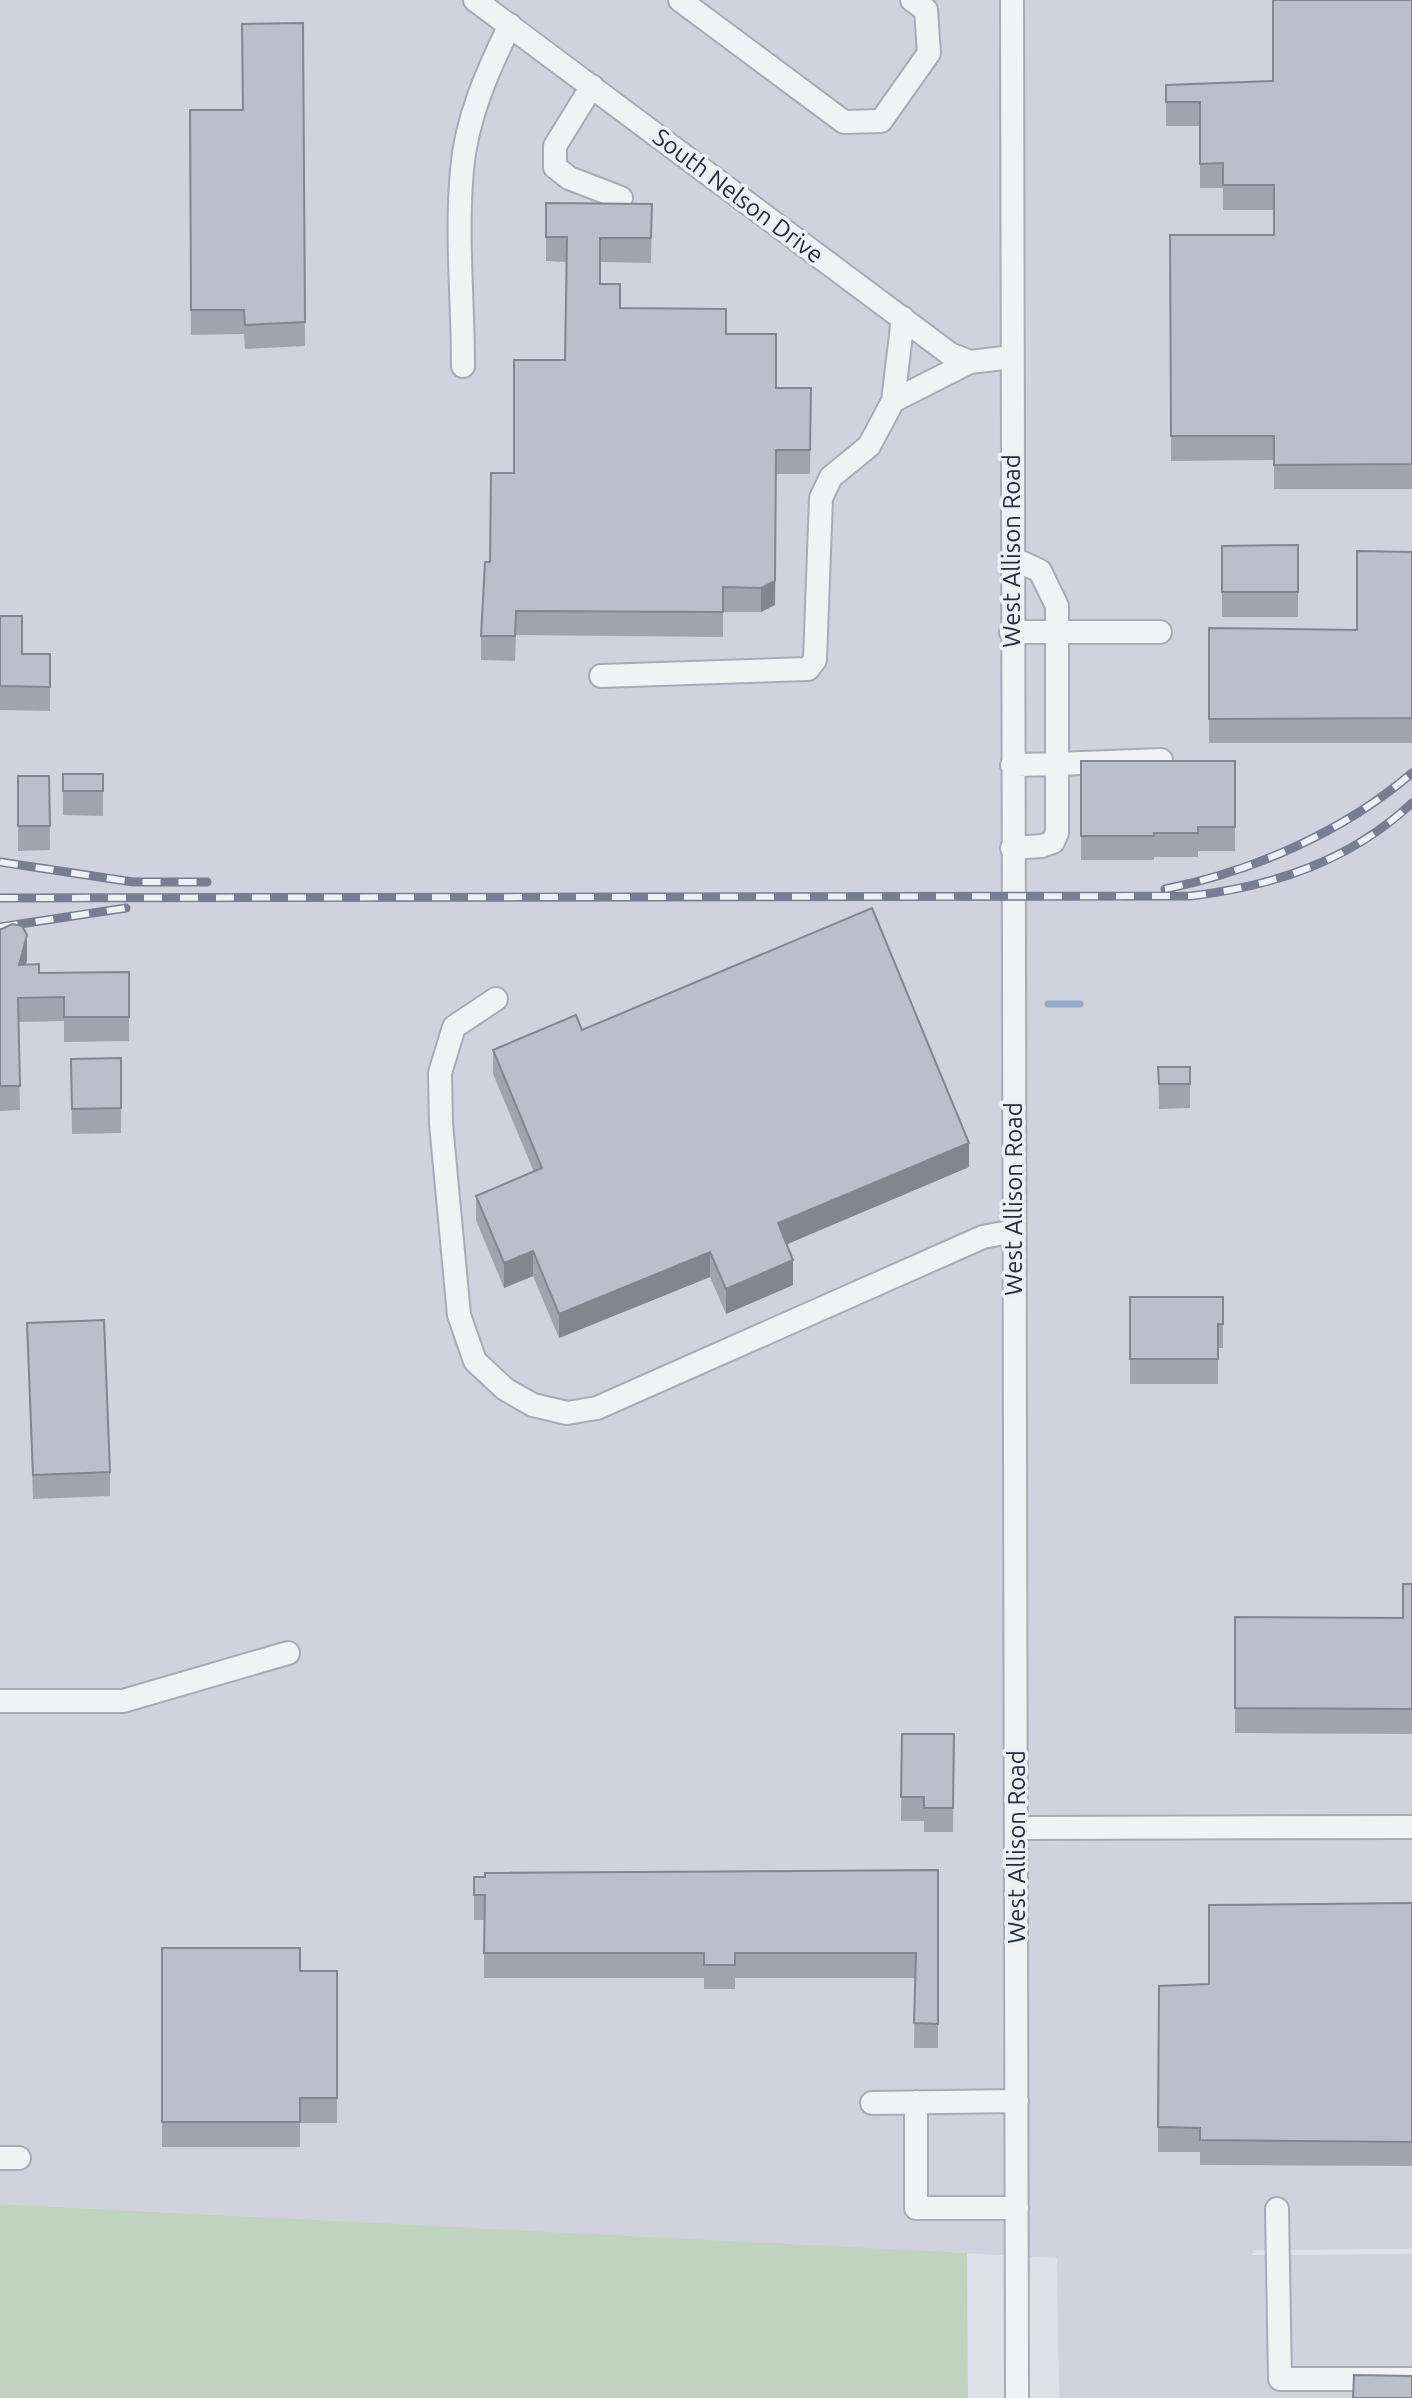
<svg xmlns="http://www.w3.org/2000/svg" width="1412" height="2398" viewBox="0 0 1412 2398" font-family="Ubuntu,sans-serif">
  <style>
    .built { fill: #d0d3dd }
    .green { fill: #c1d2bf }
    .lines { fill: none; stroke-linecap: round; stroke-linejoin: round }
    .stream { stroke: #97aac9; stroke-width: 7 }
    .minor-casing { stroke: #a7abb5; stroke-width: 26 }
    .minor { stroke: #f0f2f6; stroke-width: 22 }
    .rail-casing { stroke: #777e92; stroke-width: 9 }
    .rail { stroke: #edf0f5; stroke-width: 6; stroke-dasharray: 18; stroke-linecap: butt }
    .wall { fill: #a1a4af }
    .shaded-wall { fill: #83868e }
    .building { fill: #bbbfcb; stroke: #83868e; stroke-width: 2 }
    .labels { text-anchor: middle; stroke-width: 7; stroke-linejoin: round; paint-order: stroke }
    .street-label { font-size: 24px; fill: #272d3f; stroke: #edf0f5 }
  </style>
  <rect width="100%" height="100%" fill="#dee1e8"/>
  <path class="built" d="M0 0H1412V2249L1253 2250 1252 2255 1412 2254V2398H1059L1057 2258 0 2204Z"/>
  <path class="green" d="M0 2204 967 2253 968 2398H0Z"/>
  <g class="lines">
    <path class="stream" d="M1048 1004H1080"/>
    <defs>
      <path id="minor" d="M475 0 950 354 970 362 1012 357
        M680 0 844 122 881 121 929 53 926 10 912 0
        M1012 0 1017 2398
        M592 86 555 146V167L569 178 621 198
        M903 318 893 401 970 362
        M463 366C463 301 456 234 462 170 466 119 488 70 510 25
        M1012 558 1040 571 1057 606V764L1161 760
        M1011 632H1160
        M601 676 808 669 815 660 821 498 831 477 869 446 893 401
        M1012 765 1057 764V833L1053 842 1042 846 1012 848
        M496 999 454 1027 440 1073 441 1124 459 1315 475 1361 505 1389 533 1405 567 1413 597 1408 983 1237 1014 1231
        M0 1701H123L288 1653
        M1018 1828 1412 1827
        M916 2102V2208H1017
        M872 2103 1017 2101
        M0 2158H19
        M1277 2209 1280 2379H1412"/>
    </defs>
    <use href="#minor" class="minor-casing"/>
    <use href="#minor" class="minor"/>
    <defs>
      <path id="rail" d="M0 862 133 882H207
        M1165 889C1254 871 1343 832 1412 773
        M0 898 1191 896C1274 886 1350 861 1412 803
        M0 927 126 908"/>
    </defs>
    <use href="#rail" class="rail-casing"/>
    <use href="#rail" class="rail"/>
  </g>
  <path class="wall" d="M1412 0V489H1274V460L1171 461 1170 235H1274V210H1223V188H1200V126H1166V85L1273 81Z
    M303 23 305 346 245 349 244 334 191 335 190 110H243Z
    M546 203 652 204 651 263 600 262V284L620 308 726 334 776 388H811L810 474H776L775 605 761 612H723V637L516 635 515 661 481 660V636L490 562 514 473 565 360 567 262 546 261Z
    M1298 545V617H1222V546Z
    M1412 552V743H1209V628L1357 630Z
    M0 616 22 654H50V711L0 710Z
    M1081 761H1235V851H1198V857H1154V860H1081Z
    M63 774H103V816L63 815Z
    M18 776H49L50 850 18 851Z
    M0 929 27 960 26 965 39 973 129 972V1041L64 1042V1021L18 1022 20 1110 0 1111Z
    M493 1050 969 1167 787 1244 793 1285 726 1314 710 1277 559 1338 533 1276 504 1288 476 1220V1196L534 1172 493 1074Z
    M121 1058V1133L72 1134 71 1059Z
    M1158 1067H1190V1108L1159 1109Z
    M1130 1297H1223V1348H1218V1384H1130Z
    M27 1323 110 1472V1496L33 1499Z
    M1412 1584V1734L1235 1733V1617L1403 1618Z
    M902 1734H954L953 1832H924V1821H901Z
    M938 1870V2048H914L915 1978H735V1989H704V1978H484V1920H474V1877Z
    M1412 1903V2166L1200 2165V2152H1158L1159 1986 1209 1984Z
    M162 1948 300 1971H337V2123H300V2147H162Z"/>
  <path class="shaded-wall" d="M776 450 775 605 761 612V588Z
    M27 935V960L19 990V965Z
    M969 1143V1167L778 1248V1223Z
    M533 1251V1276L504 1288V1263Z
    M710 1252V1277L559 1338V1314Z
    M793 1260V1285L726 1314V1289Z"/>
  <path class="building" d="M1273 0H1412V464L1274 465V436H1171L1170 235H1274V185H1223V163L1200 164V102H1166V85L1273 81Z
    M303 23 305 322 245 325 244 310H191L190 110H243L242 24Z
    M546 203 652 204 651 238H600V284H620V308L726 309V334H776V388H811L810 450H776L775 581 761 588 723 587V612L516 611 515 636H481L485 562H490L491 473H514V360H565L567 237H546Z
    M1298 545V592H1222V546Z
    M1357 551 1412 552V718L1209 719V628L1357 630Z
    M0 616H22V654H50V687L0 686Z
    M1081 761H1235V827H1198V833H1154V836H1081Z
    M63 774H103V791H63Z
    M18 776H49L50 826H18Z
    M872 908 969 1143 778 1223 793 1260 726 1289 710 1252 559 1314 533 1251 504 1263 476 1196 542 1168 493 1050 576 1015 582 1030Z
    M12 924 22 926 27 935 19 965 39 964V973L129 972V1017H64V997L18 998 20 1086H0V929H2Z
    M121 1058V1108L72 1109 71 1059Z
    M1158 1067H1190V1084H1159Z
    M1130 1297H1223V1324H1218V1359H1130Z
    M104 1320 110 1472 33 1475 27 1323Z
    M1403 1584H1412V1709L1235 1708V1617L1403 1618Z
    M902 1734H954L953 1808H924V1797H901Z
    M938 1870V2024L914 2023 916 1953H735V1965H704V1953H484L485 1895H474V1877H485V1873Z
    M1412 1903V2142L1200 2140V2128L1158 2127 1159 1986 1209 1984V1905Z
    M162 1948H300V1971H337V2098H300V2122H162Z
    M1354 2375 1412 2376V2398H1353Z"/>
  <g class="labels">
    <g class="street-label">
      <text transform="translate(738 196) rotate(37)" y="8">South Nelson Drive</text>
      <text transform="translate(1012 551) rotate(-90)" y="8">West Allison Road</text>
      <text transform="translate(1014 1199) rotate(-90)" y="8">West Allison Road</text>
      <text transform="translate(1017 1847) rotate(-90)" y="8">West Allison Road</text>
    </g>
  </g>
</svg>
